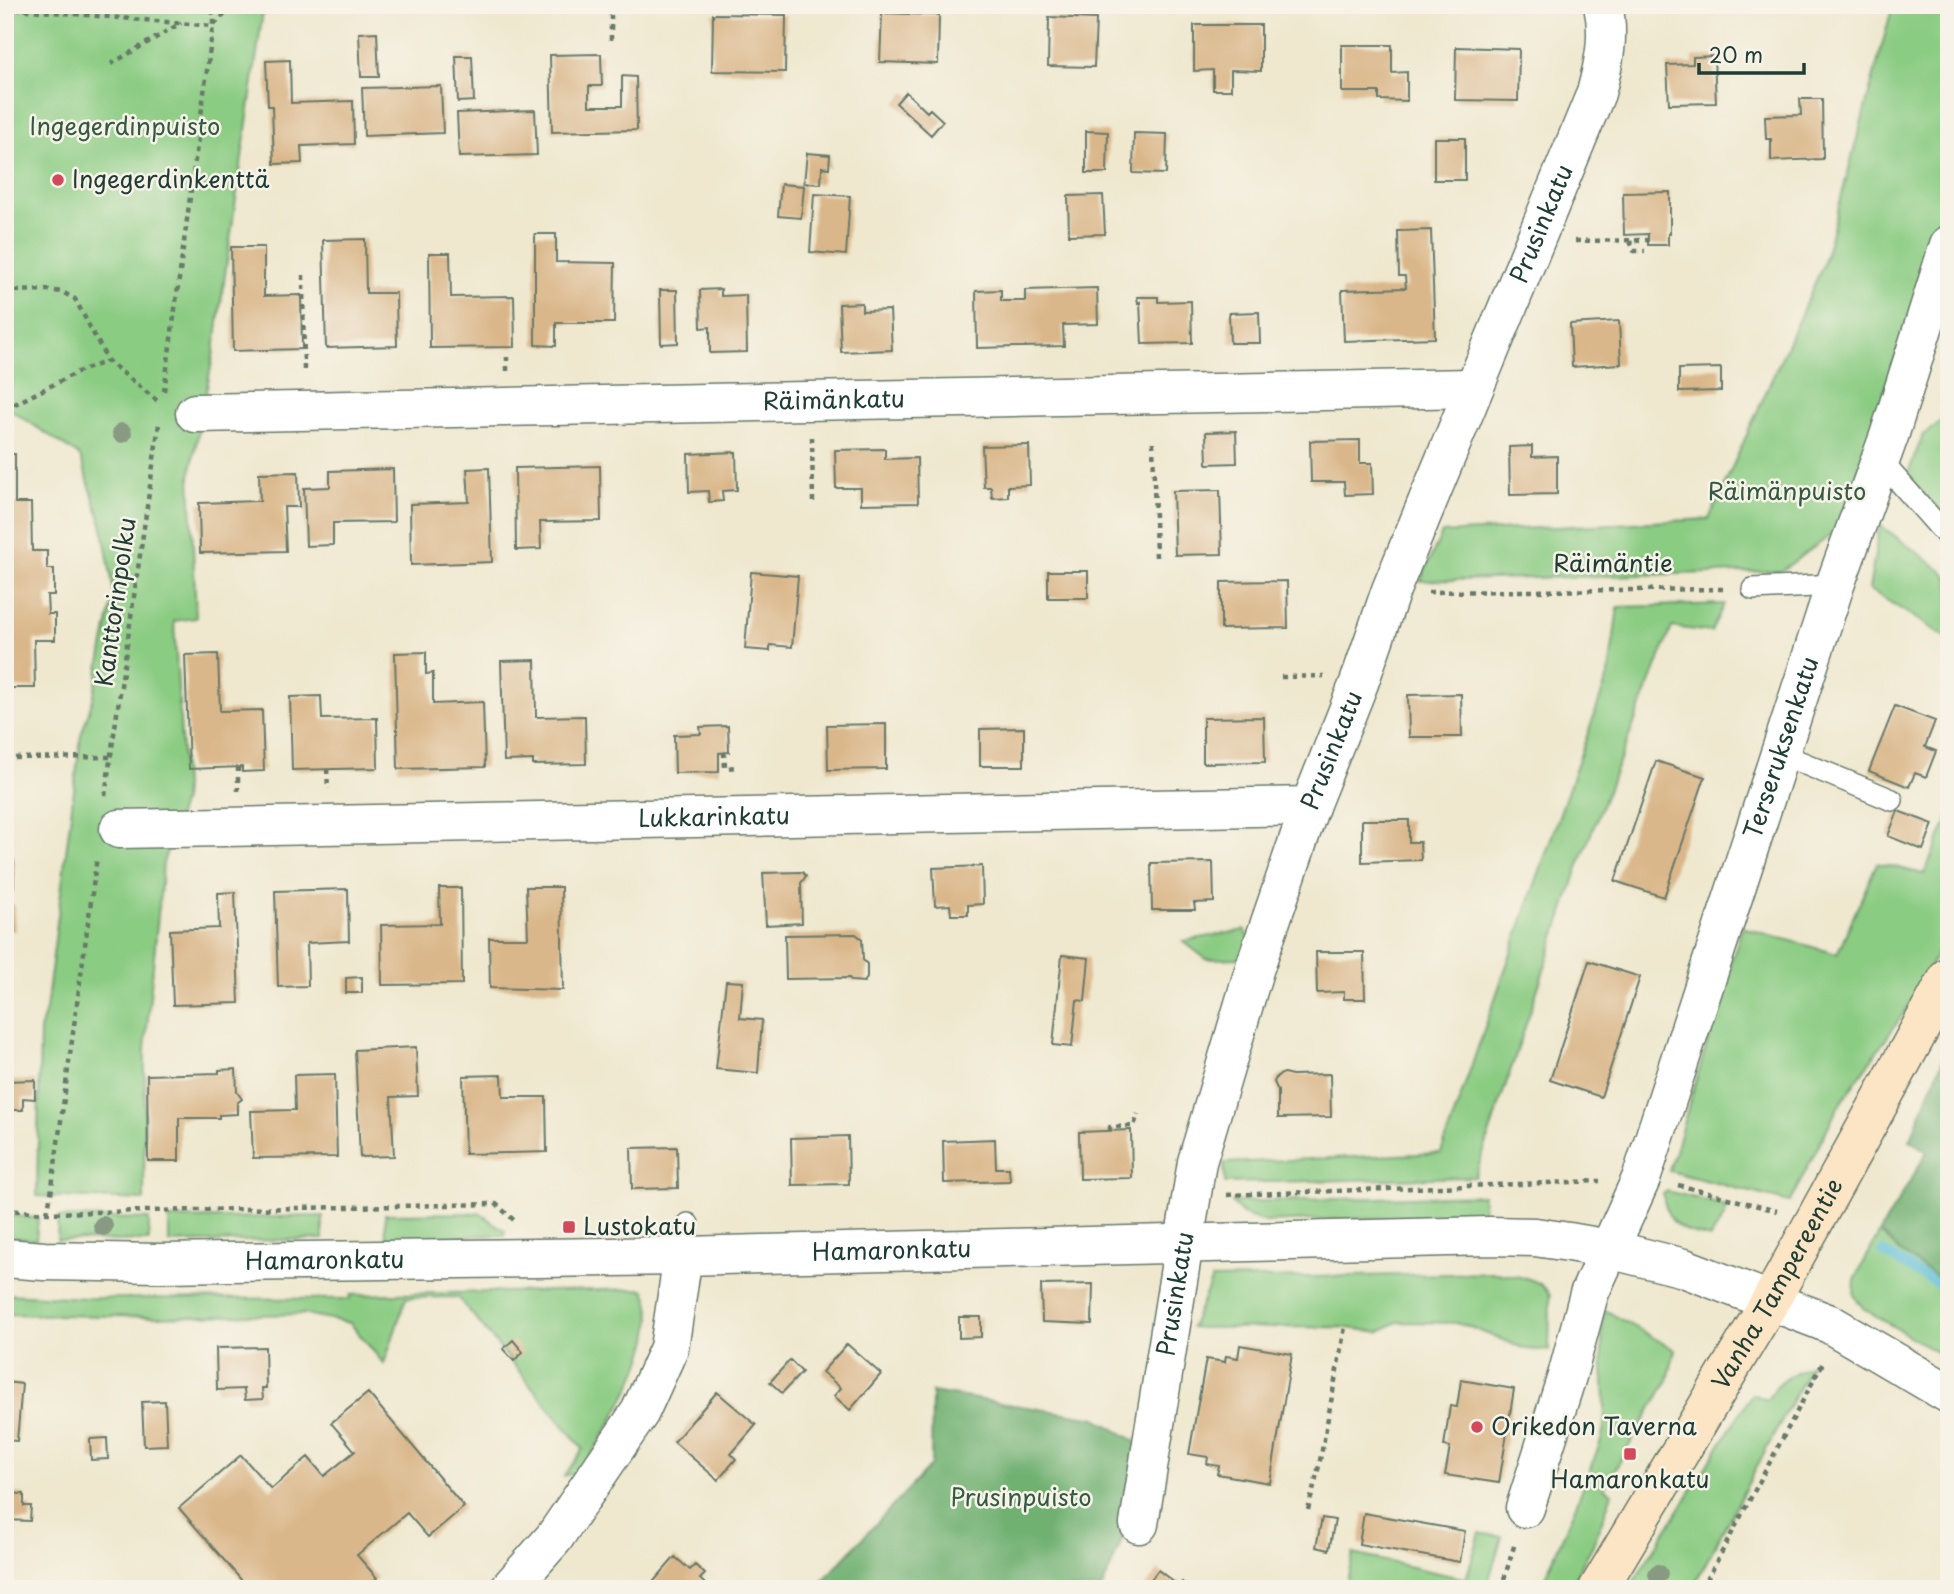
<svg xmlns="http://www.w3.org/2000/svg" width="1954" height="1594" viewBox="0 0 1954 1594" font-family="'Playpen Sans',sans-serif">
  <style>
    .green { fill: #8bcc83; stroke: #55845c; stroke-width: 2 }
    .forest { fill: #70b071; stroke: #487652; stroke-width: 2 }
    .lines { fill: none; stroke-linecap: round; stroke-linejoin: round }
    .stream { stroke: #5abdd8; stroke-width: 10 }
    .building { fill: #dab78a }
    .lane-casing { stroke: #68796a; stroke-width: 24 }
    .street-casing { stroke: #68796a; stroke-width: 41 }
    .secondary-casing { stroke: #68796a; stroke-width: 41 }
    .path { stroke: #68796a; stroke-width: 4.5; stroke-dasharray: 5 5; stroke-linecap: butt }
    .lane { stroke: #fff; stroke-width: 21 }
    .street { stroke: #fff; stroke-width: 38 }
    .secondary { stroke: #fce5c4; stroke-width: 38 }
    .tree { fill: #899a83 }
    .poi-dot { fill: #d1495b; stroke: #f7f3e8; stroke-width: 2.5 }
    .labels { text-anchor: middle; stroke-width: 5; stroke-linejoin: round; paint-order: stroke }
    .park-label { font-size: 24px; fill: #355a44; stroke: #f7f3e8 }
    .poi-label { font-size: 24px; fill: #1f3d34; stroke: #f7f3e8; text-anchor: start }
    .street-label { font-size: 24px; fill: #1f3d34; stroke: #f7f3e8 }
  </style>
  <rect width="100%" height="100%" fill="#f7f3e8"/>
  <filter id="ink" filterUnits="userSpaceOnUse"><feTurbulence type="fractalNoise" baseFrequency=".0143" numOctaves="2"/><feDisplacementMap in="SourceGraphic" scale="14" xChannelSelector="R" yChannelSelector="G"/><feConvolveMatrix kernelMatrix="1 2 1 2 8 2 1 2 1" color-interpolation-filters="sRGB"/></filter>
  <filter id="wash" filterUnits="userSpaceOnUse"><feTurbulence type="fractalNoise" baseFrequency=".00686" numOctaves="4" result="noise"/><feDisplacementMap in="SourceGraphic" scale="28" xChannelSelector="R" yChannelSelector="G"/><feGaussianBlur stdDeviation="1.57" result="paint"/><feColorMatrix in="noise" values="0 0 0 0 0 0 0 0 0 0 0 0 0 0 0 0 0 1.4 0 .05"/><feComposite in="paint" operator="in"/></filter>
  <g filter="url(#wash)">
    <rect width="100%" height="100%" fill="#efe8cf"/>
    <path class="green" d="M5 5H264L214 351 190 476 196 618 174 621 184 786 183 800 163 863 145 1049 144 1200 37 1196 40 1030 46 1010 81 735 93 699 114 593 102 524 80 456 5 406Z
      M1893 5H1949V196L1838 530 1781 571 1420 581 1442 533 1709 519 1823 265Z
      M1949 402V521L1907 476 1923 435 1940 422Z
      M1880 525 1941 570 1949 579V639L1869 589Z
      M1724 604 1711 632 1672 627 1580 862 1475 1177 1225 1183 1224 1163 1441 1153 1609 673 1618 607Z
      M1949 817V931L1906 1010 1838 1107 1790 1202 1669 1171 1742 927 1837 954 1877 863 1924 874Z
      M1245 930 1250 939 1243 958 1206 959 1183 941Z
      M1667 1191 1726 1206 1725 1215 1710 1238C1681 1231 1667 1226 1663 1194Z
      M1483 1195V1214L1264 1222 1242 1214 1232 1202Z
      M480 1213 505 1231V1235L386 1238 385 1214Z
      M5 1215 38 1218 36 1240 5 1237Z
      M323 1216V1239L169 1243V1219Z
      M58 1217 149 1219V1241L57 1240Z
      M1880 1232 1902 1253 1949 1285V1360L1863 1308 1854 1295 1855 1279Z
      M1496 1273C1515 1276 1542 1277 1550 1296L1549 1351 1526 1349 1459 1323 1397 1322 1379 1332 1340 1327 1191 1328 1212 1279Z
      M644 1289C668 1328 622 1405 601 1439 594 1449 588 1463 579 1470 575 1474 569 1474 564 1476L583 1449 458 1297 406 1298 384 1364 350 1323 305 1314 156 1317 5 1314V1294L87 1298 350 1299V1295Z
      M1605 1310 1675 1350 1668 1380 1604 1488 1612 1493 1594 1543 1568 1589H1540C1557 1549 1575 1510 1590 1469 1594 1457 1601 1445 1603 1433 1610 1392 1596 1351 1605 1310Z
      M1811 1365 1692 1589H1629L1752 1394 1767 1400C1780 1379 1790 1375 1811 1365Z
      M1480 1533 1502 1537 1486 1589H1345L1353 1554 1466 1579Z"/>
    <path class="forest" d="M1943 1059 1949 1061V1285L1902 1253 1880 1232 1927 1152 1910 1140Z
      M932 1392 1096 1418 1140 1444 1126 1530 1102 1589H815L931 1465Z"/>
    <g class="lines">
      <path class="stream" d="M1883 1252 1949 1291"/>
    </g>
    <g id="blocks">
      <path class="building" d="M882 13 939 15 938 64 880 62Z
        M713 14 786 15 785 72 712 71Z
        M1049 17 1096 19 1094 67 1048 66Z
        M1194 25H1261V71L1231 70V90H1213V70L1194 71Z
        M377 32 379 77H361L359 33Z
        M1342 45H1392V73L1407 72V101L1379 100V92H1342Z
        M1456 47 1519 49 1518 101 1455 100Z
        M601 54 602 86H589V106H622V76L636 77 637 130 552 132 550 55Z
        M456 56H472L474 101 458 102Z
        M1714 56 1716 103 1669 104 1667 65 1693 64V57Z
        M290 60 291 103 353 101 354 144 301 146 302 163 274 164 272 106H268L266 61Z
        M441 86 443 133 364 136 362 88Z
        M906 92 927 112 930 109 943 121 931 135 896 103Z
        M1800 99H1822L1823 159 1771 161V139H1766L1765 116 1801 115Z
        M535 110 537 155 459 157 457 113Z
        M1086 131 1108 132 1107 173H1086Z
        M1134 133 1167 134 1166 174 1133 173Z
        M1434 138H1465V180H1434Z
        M807 153 830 155 829 168 822 167 821 184 804 183Z
        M781 184 804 186 801 218 778 216Z
        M1670 192V234H1668V245H1648V234L1624 235 1623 193Z
        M814 194 850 196 846 255 810 252Z
        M1103 195 1105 234 1069 235 1068 196Z
        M1431 230 1435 338 1344 341 1342 290 1406 288 1405 276H1399L1398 231Z
        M535 234H556V262L615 263 614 323H556V346L535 345Z
        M365 239 366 293H396L397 346 326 348 323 240Z
        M231 247H264V296L301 295 302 349 233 351Z
        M429 253H450L451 297 514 296 515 347 430 348Z
        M1097 288 1098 324 1063 325 1064 346 977 348 976 291 1001 290V301H1025V290Z
        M721 289V296L746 295 747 352 710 353V327L701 328 700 290Z
        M660 290H677L678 343 661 344Z
        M1137 297H1158V302L1191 301 1192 343 1142 344 1140 302 1138 303Z
        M862 303V311L890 310 892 350 841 352 839 304Z
        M1259 312 1260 343H1230L1229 313Z
        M1619 321 1621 364 1572 367 1570 324Z
        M1721 368V391L1679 392V369Z
        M1236 431 1237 463 1207 464 1206 432Z
        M1360 440V463H1372L1373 494 1345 495 1344 482H1311L1310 441Z
        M1029 445 1030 485 1008 486V497L992 498 991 487H984L982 446Z
        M1532 446V457L1557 456V494L1510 495 1509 447Z
        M885 449V459L917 458 918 503 861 504V488H836L835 450Z
        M736 452 737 490 722 491 723 501 709 502 708 491 689 492 688 454Z
        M5 454H15V503H31L32 551H47V569H54V595H47L48 614H55V640H34L35 688H9L10 737H5Z
        M600 466 601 521 540 522 541 549 516 550 515 468Z
        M489 468 492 562 411 565 410 504 469 502 467 469Z
        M393 469 394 522 333 523V545L306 546 304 488 330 487V471Z
        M298 472 299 507H284L286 551 200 553 199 503 260 501 259 473Z
        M1220 490 1222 554 1175 555 1173 491Z
        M1048 571H1088V598H1048Z
        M751 572 798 576 792 647 770 645V651L745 649Z
        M1287 581 1288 628 1221 629V582Z
        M426 652V674L433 673V704L483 702 485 767 398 769 395 653Z
        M218 654 220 711 262 710 264 771 242 772V767L189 769 185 655Z
        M535 660 536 717 585 716 586 764 533 765V760L504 761 501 661Z
        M1461 694 1462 737H1409L1408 695Z
        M321 696 322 719 377 718 378 768 292 770 290 697Z
        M1895 706 1935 721 1925 747 1936 751 1926 777 1915 773 1909 787 1869 771Z
        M1264 717 1265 762 1203 763V718Z
        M886 724V769L828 770 827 725Z
        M728 726 729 752 719 753V772L675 773 674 735 701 734 700 727Z
        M1024 728V766H980V729Z
        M1656 761 1705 777 1664 897 1615 881Z
        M1898 811 1933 824 1923 850 1888 836Z
        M1362 820H1409V842H1420L1421 860 1362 862Z
        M5 860H14V887H8V905L14 904 15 931H5Z
        M1213 862 1214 902 1194 903 1195 910H1152L1151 863Z
        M982 866 983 904 968 905V915H951L950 905 935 906 933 868Z
        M802 872 806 876 801 883 802 923 766 925 763 873Z
        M526 887H561L563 990 490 988 489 938H528Z
        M439 888H461L462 984 382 985 381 925 440 924Z
        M348 889 349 941 307 943 308 986 278 987 275 891Z
        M235 892 239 1003 173 1005 170 930 219 928 218 893Z
        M856 934 862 939 863 960 867 964V978L864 982 852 981 849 978 786 979 785 935Z
        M1316 952H1364L1365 999H1344V992L1317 993Z
        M1062 955 1089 958 1085 1001 1077 1000 1072 1047 1053 1045Z
        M1589 961 1640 977 1601 1097 1550 1080Z
        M362 977V993H346V978Z
        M726 981 743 982 740 1018 762 1020 758 1073 716 1069Z
        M416 1047 418 1096 391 1097 394 1156 360 1157 355 1050Z
        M236 1069 237 1092 242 1099 237 1103V1114L219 1115V1118H179V1161H148L147 1075 219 1073V1070Z
        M1284 1073 1292 1075 1330 1074 1331 1117 1278 1118V1091L1274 1082 1277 1076Z
        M335 1074 337 1157 253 1158 251 1111 295 1110 294 1075Z
        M502 1075 503 1097H546L547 1152 465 1154 463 1076Z
        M35 1080V1099L23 1098V1110H5V1081Z
        M1131 1130 1132 1178 1080 1179 1079 1132Z
        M848 1136 849 1184 792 1185 791 1138Z
        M995 1139 996 1168H1009L1010 1181 944 1183 943 1141Z
        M677 1147 678 1188 632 1189 631 1148Z
        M1093 1284 1092 1324 1042 1322 1041 1285Z
        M959 1317H981V1337L959 1338Z
        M513 1340 523 1352 514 1361 503 1349Z
        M847 1344 881 1374 850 1410 834 1396 841 1388 822 1372Z
        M1240 1345 1292 1354 1270 1483 1217 1474 1219 1466 1207 1464 1208 1457 1189 1454 1206 1359 1225 1362 1226 1356 1238 1358Z
        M265 1347 266 1388H262L263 1399 245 1400 244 1389 217 1390 216 1348Z
        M790 1360 802 1372 782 1393 770 1382Z
        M1461 1380 1514 1389 1499 1483 1445 1475 1450 1447 1444 1446 1450 1406 1457 1407Z
        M5 1382 22 1384 17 1441 5 1440Z
        M717 1392 756 1425 731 1454 736 1459 718 1480 674 1442Z
        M368 1393 464 1507 428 1537 407 1513 357 1555 377 1578 364 1589H249L179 1508 241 1455 271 1489 308 1457 324 1476 355 1451 331 1423Z
        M165 1401 167 1445 144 1446 142 1402Z
        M107 1438 108 1459 91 1460 90 1439Z
        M7 1493 24 1494V1506H31L30 1521 6 1520Z
        M1364 1513 1465 1531 1460 1562 1359 1544Z
        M1322 1518 1335 1520 1329 1550 1316 1547Z
        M5 1557H8L7 1577H5Z
        M675 1557 690 1570 695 1565 705 1574 700 1579 707 1586 704 1589H647Z
        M1158 1570 1179 1586 1182 1582 1190 1589H1144Z"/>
    </g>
  </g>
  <g filter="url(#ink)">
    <use href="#blocks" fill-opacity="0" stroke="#68796a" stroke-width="2"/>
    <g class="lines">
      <defs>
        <path id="lane" d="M1880 460 1949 538
          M1753 589 1835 585
          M1781 754 1892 800
          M683 1256 688 1224"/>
        <g id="street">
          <path id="s1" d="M195 413 1473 388"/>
          <path id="s2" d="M119 829 1310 806"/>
          <path id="s3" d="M5 1258 44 1261 160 1263 683 1256 1489 1236 1535 1237 1569 1242 1609 1249 1684 1268 1830 1324 1949 1394"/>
          <path id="s4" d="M1525 1508 1567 1376 1589 1294 1641 1179 1835 585 1889 436 1949 245"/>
          <path id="s5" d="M1139 1524 1197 1162 1255 967 1310 806 1359 683 1391 590 1596 93C1604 63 1610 36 1603 5"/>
          <path d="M509 1589 554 1538 640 1412 669 1348 683 1256"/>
        </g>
        <g id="secondary">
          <path id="s6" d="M1598 1589 1771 1300 1949 976"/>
        </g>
      </defs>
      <use href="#lane" class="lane-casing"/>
      <use href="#street" class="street-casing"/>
      <use href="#secondary" class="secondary-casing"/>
      <path class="path" d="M611 5V45
        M5 8 213 26V5
        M111 64 181 23
        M1575 241 1648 240
        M1630 241 1634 251H1645
        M303 275 304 374
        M5 291 48 290 62 292 75 299 108 361 160 403
        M507 371V357
        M164 391 213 26 234 5
        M5 409 80 371 108 361
        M812 437 813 504
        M1153 442 1156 558
        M1428 592 1727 589
        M1281 677 1324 676
        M724 752 725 768 736 767
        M5 758 111 757
        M238 767V791
        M327 769 328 789
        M105 796 159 424
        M1110 1131V1127L1134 1126 1138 1114
        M1678 1185 1777 1211
        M1227 1195 1600 1181
        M5 1210 47 1213 496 1204 516 1222
        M47 1213 51 1194 97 857
        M1308 1510 1319 1466 1345 1327
        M1501 1589 1515 1543
        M1702 1589 1824 1361"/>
      <use href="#lane" class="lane"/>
      <use href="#street" class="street"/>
      <use href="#secondary" class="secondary"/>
    </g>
    <g class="tree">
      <circle cx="122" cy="433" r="10"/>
      <circle cx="103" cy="1226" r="10"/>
      <circle cx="1658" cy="1574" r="10"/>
    </g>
  </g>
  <g class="poi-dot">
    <circle cx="58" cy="180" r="7"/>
    <rect x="562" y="1220" width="14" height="14" rx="3.5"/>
    <circle cx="1477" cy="1427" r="7"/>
    <rect x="1623" y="1447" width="14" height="14" rx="3.5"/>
  </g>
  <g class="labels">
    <g class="park-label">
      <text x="125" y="135">Ingegerdinpuisto</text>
      <text x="1787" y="500">Räimänpuisto</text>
      <text x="1021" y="1506">Prusinpuisto</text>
    </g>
    <g class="poi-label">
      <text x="72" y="188">Ingegerdinkenttä</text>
      <text x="583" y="1235">Lustokatu</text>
      <text x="1491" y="1435">Orikedon Taverna</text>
      <text x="1630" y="1488" text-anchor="middle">Hamaronkatu</text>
    </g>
    <g class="street-label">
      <text dy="8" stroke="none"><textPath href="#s5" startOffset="1367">Prusinkatu</textPath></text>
      <text dy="8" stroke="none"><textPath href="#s1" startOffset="639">Räimänkatu</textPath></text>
      <text x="1613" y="572">Räimäntie</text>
      <text transform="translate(116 602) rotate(-82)" y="8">Kanttorinpolku</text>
      <text dy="8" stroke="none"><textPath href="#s4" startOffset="803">Terseruksenkatu</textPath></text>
      <text dy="8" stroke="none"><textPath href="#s5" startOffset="800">Prusinkatu</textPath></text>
      <text dy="8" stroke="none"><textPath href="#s2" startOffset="595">Lukkarinkatu</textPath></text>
      <text dy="8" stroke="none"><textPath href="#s3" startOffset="887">Hamaronkatu</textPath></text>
      <text dy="8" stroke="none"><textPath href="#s3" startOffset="320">Hamaronkatu</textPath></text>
      <text dy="8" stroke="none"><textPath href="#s6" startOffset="354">Vanha Tampereentie</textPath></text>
      <text dy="8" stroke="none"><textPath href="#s5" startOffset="233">Prusinkatu</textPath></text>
    </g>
  </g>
  <rect width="1954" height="1594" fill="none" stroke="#f7f3e8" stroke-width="28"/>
  <path d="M1699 63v10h105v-10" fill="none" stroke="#1f3d34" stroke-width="3.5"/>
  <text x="1709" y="63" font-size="21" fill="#1f3d34" stroke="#f7f3e8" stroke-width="5" paint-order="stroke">20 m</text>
</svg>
